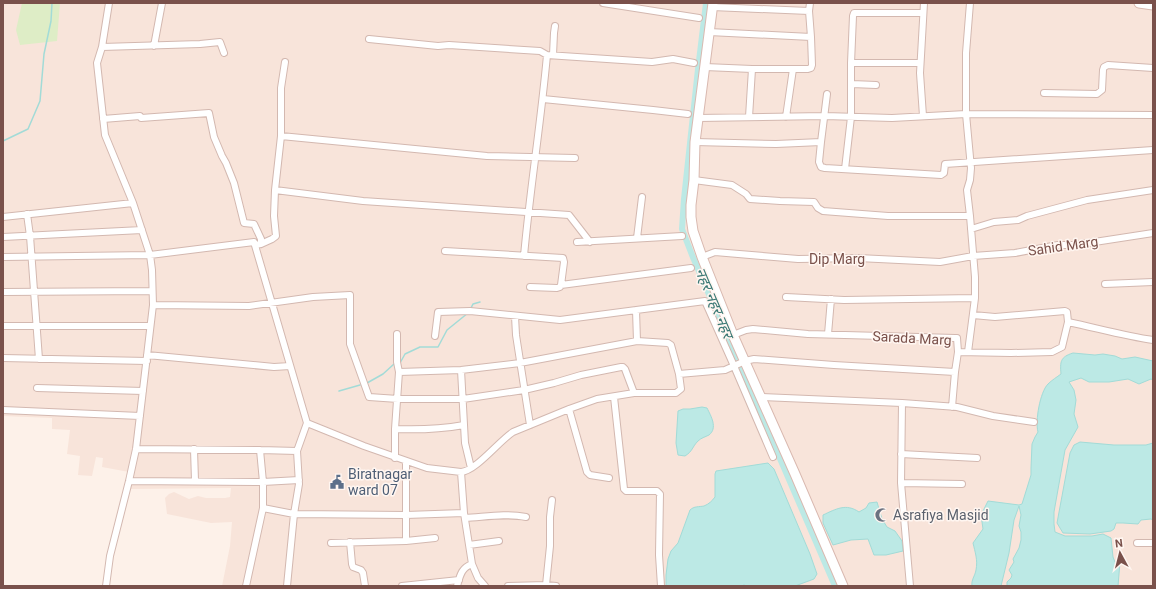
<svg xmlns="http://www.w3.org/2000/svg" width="1156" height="589" viewBox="0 0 1156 589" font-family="Roboto,'Noto Sans Devanagari',sans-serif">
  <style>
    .residential { fill: #f8e4da }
    .green { fill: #deedc6 }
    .water { fill: #bce9e5; stroke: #a2dbd7 }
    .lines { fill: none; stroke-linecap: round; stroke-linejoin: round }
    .stream { stroke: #a2dbd7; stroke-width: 1.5 }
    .canal { stroke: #bce9e5; stroke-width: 6 }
    .street-casing { stroke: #d3b8b0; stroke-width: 8 }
    .secondary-casing { stroke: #d9b9b0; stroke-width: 11 }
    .street { stroke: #fff; stroke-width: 6 }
    .secondary { stroke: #fff; stroke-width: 9 }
    .labels { text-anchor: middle; stroke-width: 3; stroke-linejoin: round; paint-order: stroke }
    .street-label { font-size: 14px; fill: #7a514b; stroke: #fff6f1 }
    .service-label { font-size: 14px; fill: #4e5e75; stroke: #fff6f1; text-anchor: start }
    .worship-label { font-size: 14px; fill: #5b616d; stroke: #fff6f1; text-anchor: start }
    .water-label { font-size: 15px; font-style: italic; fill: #3a7874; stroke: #fff6f1 }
  </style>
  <rect width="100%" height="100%" fill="#fdf1e9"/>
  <path class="residential" d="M3 3H1153V586H222L230 546 232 522 211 523 167 514 165 498 169 494 174 492 189 499 198 496 206 498H225L230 497 231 488 129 489V472L102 467 103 458 96 457 92 476 78 475 80 456 67 454 70 430 52 429V418L3 416Z"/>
  <path class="green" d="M22 3H60L57 41 20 45 16 30Z"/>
  <path class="water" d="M1073 353 1095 355 1103 354 1115 356 1122 359 1135 357 1153 361V380L1151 379 1139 384 1128 379 1109 382H1089L1081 378 1069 382 1074 390 1076 400 1074 414 1078 427 1065 450 1054 512V524L1055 532 1065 536H1092L1103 534 1111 538 1113 557 1115 562H1120L1118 586H1007V582L1011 578 1012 575 1009 570 1014 562 1013 559 1019 548 1021 540V532L1019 526 1021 515 1019 506 1014 520 1009 553 1001 586H972C971 580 975 576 976 570 978 560 975 552 973 543L983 529 981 515 988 501 1019 505 1022 504 1031 475V468L1032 444 1035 437 1038 432C1035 421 1040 392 1048 384 1052 380 1057 377 1061 374 1060 362 1060 357 1073 353Z
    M702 407 707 408C711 416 718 428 709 435 705 437 701 438 698 441 692 447 693 451 685 456L678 455 676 443 678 411 683 409H690Z
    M1080 442 1114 445H1146L1153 443V520L1151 519 1141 520 1138 524 1123 523H1116L1114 529 1111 531 1090 534 1063 533 1057 523 1070 453 1074 445Z
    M768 463 774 469 810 554 817 574 814 579 795 586H747L744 585 741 586H666V575L668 559 671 551 678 543 690 510C694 506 699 507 704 506 709 504 712 501 715 497V474L716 471Z
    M877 502 882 519 887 527 895 531 902 541 903 551 886 555H874L868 539 851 540 833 545 823 523V515C836 509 846 503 859 512L866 508 869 503Z"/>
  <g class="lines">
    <path class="stream" d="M3 141 28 129 40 101 44 54 51 21 52 3
      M471 308 473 304 480 302
      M400 363 405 354 420 347H438L447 330 468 313
      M367 383 383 374 394 364
      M339 391 360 385"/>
    <path class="canal" d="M706 3 698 69 684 199 682 229 692 255 835 586"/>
    <defs>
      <path id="street" d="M603 3 699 18
        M712 7 809 11
        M709 32 811 37 809 11 810 3
        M369 39 438 46 449 45 540 51 547 55 652 62 673 59 694 63
        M154 46 162 3
        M102 47 200 44 220 42 224 53
        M553 55 554 33 555 26
        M851 63H920
        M705 67 752 69H808L811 68 812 65 811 37
        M852 84 876 85
        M1044 93 1097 94 1102 90 1103 70 1104 67 1108 65 1153 68
        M827 94 821 142 819 162 821 167 825 168 941 175 944 173 945 164 1153 150
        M543 99 653 110 688 114
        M923 116 920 73 924 3
        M749 117 752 69
        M786 117 793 69
        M698 118 825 116 892 118 966 114 1153 115
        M103 119 140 116 141 118 209 113 214 137 222 156 226 163 234 183 244 223 254 224 261 239V244L255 245
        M281 136 487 156 575 158
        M695 142 776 144 821 142
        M845 169 851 117V63L853 16 854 13H922
        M694 180 732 185 746 194 750 199 780 201 814 202 818 208 823 211 888 216H970
        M275 190 363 201 569 215 590 242
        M27 214 30 236 39 359
        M3 217 133 203
        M971 229 994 222 1018 220 1027 216 1087 200 1153 190
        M3 237 142 230
        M637 238 642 197
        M577 242 682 236
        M261 244 272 239 276 236 274 216 275 190 281 136V88L285 62
        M445 251 563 258 564 262 561 285
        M524 256C530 189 541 122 547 55
        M3 257 150 255 254 242 307 423 364 446 427 468 461 472C476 471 499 441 513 432L569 409 597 399 634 393H676L681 389 679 374 725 370 745 361 754 359 834 365 955 372 958 352 957 338H955L808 334 753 329 746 330 733 335
        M702 257 715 252 798 259 858 258 940 262 973 256 1015 253 1058 245H1075L1153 233
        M1105 284 1153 282
        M530 287 557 288 560 287 561 285 691 268
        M3 292 152 291
        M786 297 844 300 975 298
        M153 305 249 306 313 297 350 295V344L369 397 398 399H463L524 390 554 383 581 375 621 367H623L625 369 634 393
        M636 310 637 341
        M515 316 516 335 530 425
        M1068 322C1097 328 1124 336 1153 340
        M3 326H150
        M828 334 831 299
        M435 336 438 312 470 311 560 320 705 301 734 366 773 457
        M958 352 1011 353 1052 352 1062 347 1068 322 1067 312 1065 311 995 317 973 315
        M968 352 975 298V277L970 216 967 190 970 180 971 168 966 114V53L970 3
        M147 355 274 367 290 366
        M3 358 147 361
        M461 370 465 443 471 468
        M399 372 461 370 520 363 637 341 668 343 671 345 679 374
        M37 388 143 391
        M614 397 624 489 626 491H657L660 494 659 555 661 586
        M760 397 902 403 957 407 993 416 1034 422
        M902 403 901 483 910 586
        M952 407 955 372
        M569 409 587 472 590 475 609 478
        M3 410 140 416
        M395 429C418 430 441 429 464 425
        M136 449 260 450 297 451 307 423
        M194 449 195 481
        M901 454 977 458
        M395 458V429L399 372 397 362V334
        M461 472 464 513 472 564 478 578 485 586
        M129 481 263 482 299 480
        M901 483 962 484
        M263 508 294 514 406 515 464 513
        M465 518C485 517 505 513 526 517
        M406 541V461
        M350 542 352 564 353 567 361 570 363 573 365 586
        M331 543 406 541 435 538
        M1137 543H1153
        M469 545 499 541
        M546 585 556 586
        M106 586 110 556 129 481 136 449 153 305 152 270 150 255 133 203 105 135 97 63 102 47 109 3
        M246 586 263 508V482L260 450
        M287 586 294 514 299 484 297 451
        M402 586 459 580
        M457 586C460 576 461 568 472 564
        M508 586 546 585 550 546V517L552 500"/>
      <path id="secondary" d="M713 3 695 142 694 180 691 205V217L693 231 702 257 733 335 795 474 843 586
        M1139 3 1153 5"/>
    </defs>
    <use href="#street" class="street-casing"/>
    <use href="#secondary" class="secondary-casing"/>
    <use href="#street" class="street"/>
    <use href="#secondary" class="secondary"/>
  </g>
  <defs>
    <symbol id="civic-bare" viewBox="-9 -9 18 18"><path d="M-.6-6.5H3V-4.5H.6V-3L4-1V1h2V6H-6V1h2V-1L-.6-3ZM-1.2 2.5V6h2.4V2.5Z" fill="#5c6f8a" stroke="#fff6f1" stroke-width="2.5" paint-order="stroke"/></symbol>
    <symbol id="mosque-bare" viewBox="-9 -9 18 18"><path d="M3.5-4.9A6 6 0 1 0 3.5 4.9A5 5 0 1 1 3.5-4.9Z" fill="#6b7280" stroke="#fff6f1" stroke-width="2.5" paint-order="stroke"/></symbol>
  </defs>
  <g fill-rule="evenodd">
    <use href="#civic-bare" x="327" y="472" width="20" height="20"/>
    <use href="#mosque-bare" x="872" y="505" width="20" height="20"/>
  </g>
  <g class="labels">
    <g class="street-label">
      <text transform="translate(1063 246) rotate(-8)" y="5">Sahid Marg</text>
      <text x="837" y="264">Dip Marg</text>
      <text transform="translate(912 338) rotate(3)" y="5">Sarada Marg</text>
    </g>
    <g class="service-label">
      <text x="348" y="479">Biratnagar<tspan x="348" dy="16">ward 07</tspan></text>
    </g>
    <g class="worship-label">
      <text x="893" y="520">Asrafiya Masjid</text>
    </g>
    <g class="water-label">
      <text transform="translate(714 303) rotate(67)" y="5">नहर नहर नहर</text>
    </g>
  </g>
  <rect width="1156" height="589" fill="none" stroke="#7a514b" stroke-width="8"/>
  <g transform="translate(1120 553) rotate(353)" stroke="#fff6f1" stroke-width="3" paint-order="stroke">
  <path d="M0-3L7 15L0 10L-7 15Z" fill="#7a514b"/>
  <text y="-6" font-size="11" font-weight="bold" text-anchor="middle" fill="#7a514b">N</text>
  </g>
</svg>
